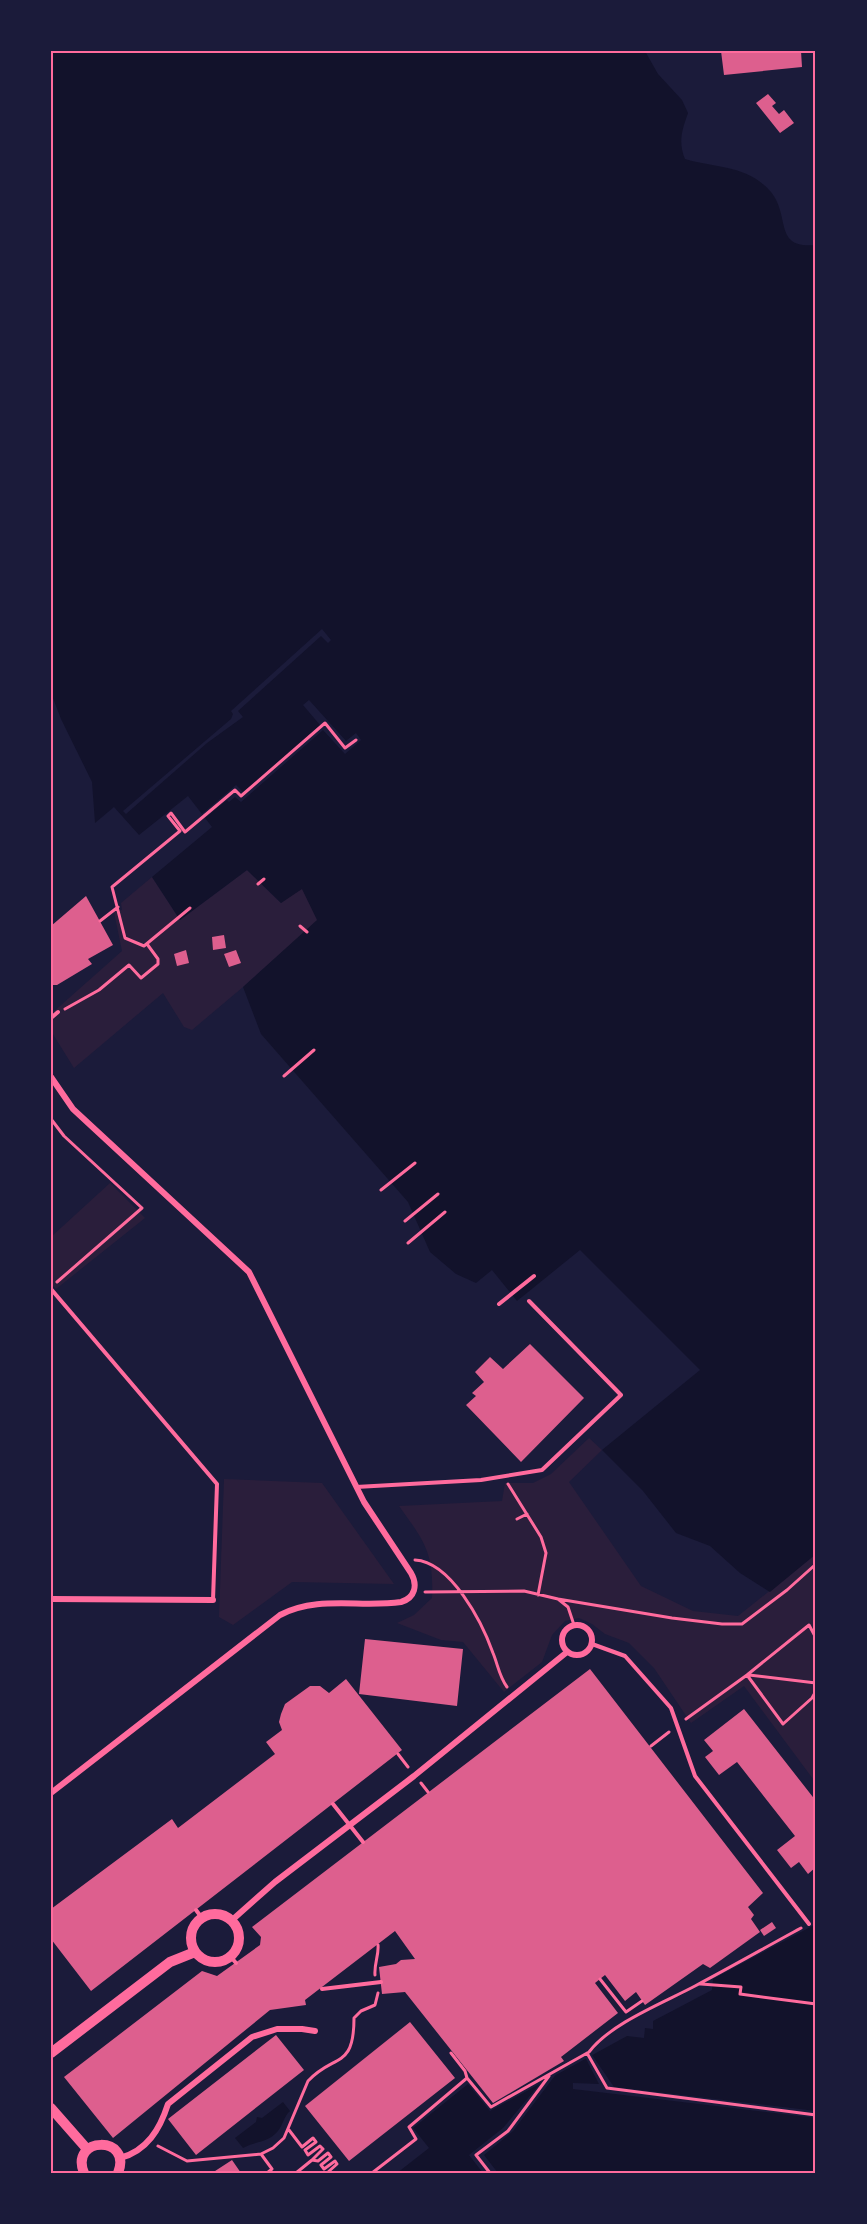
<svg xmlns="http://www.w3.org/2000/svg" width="867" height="2224" viewBox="0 0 867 2224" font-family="Overpass,sans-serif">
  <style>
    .green { fill: #2a1e3b }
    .water { fill: #12122b }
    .pier { fill: #1b1b3a }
    .building { fill: #dd5f8e }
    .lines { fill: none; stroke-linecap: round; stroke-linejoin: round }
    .path { stroke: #ff6b9d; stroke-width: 3 }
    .service { stroke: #ff6b9d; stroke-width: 4 }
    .minor { stroke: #ff6b9d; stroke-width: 6 }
    .tertiary { stroke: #ff6b9d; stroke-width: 10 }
    .neatline { fill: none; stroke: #ff6b9d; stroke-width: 2 }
  </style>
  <rect width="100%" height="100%" fill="#1b1b3a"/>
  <path class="green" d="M247 870 281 903 302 888 318 920 243 987 192 1030 184 1027 163 993 74 1068 51 1031V1014L122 951 114 912 122 910 121 903 152 877 180 920Z
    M110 1183 145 1218 56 1289 51 1284V1237Z
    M589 1438 602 1450 569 1482 641 1586 693 1611 738 1616 816 1554V1783L744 1686 691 1723 654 1668 629 1643 605 1634 592 1624 579 1618 565 1621 552 1635 542 1662 504 1692 463 1642 441 1640 397 1623 414 1615 432 1598C434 1553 425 1542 399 1506L502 1501 505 1483H533L551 1474Z
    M224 1479 322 1483 394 1584 292 1582 233 1625 219 1617Z"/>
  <path class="water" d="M51 51H645L658 74 682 100 688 113C682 130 678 142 685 159 716 168 748 165 771 192 791 217 773 249 816 245V1554L770 1592 740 1573 710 1546 676 1533 643 1491 602 1450 700 1370 580 1250 517 1301 492 1270 476 1283 456 1274 430 1252 408 1202 261 1034 243 987 317 920 302 889 281 903 247 870 180 920 152 877 212 827 188 796 139 835 114 807 95 823 92 782 61 719 51 693Z
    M816 1924V2173H397L429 2148 413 2128 468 2084 490 2111 627 2036 644 2038 645 2028 653 2029V2021L712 1990 713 1979Z
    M283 2102 290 2111C284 2116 283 2125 278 2131 268 2143 255 2141 243 2148L235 2138 256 2122 257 2117 262 2118Z"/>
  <path class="pier" d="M322 629 331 640 328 643 321 636 238 711 243 717 207 743 126 814 123 811 231 719 233 714 231 711Z
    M309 700 346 741 356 733 361 740 345 754 323 730 241 802 235 797 229 802 227 800 205 818 202 814 236 785 243 792 320 725 303 705Z
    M590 2052 614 2087 816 2111V2118L573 2089V2083L599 2084 584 2055Z
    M560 2069 513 2131 484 2155 498 2173H483L469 2155 503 2128 544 2079Z"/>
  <path class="building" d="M721 51H801L802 67 724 75Z
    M768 94 776 103 772 106 779 114 784 110 794 123 780 133 756 103Z
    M86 896 113 945 88 959 92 964 57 985H51V926Z
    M224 935 226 948 213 950 212 937Z
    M186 950 189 963 177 966 174 954Z
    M236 950 241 963 229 967 224 954Z
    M530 1344 584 1398 521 1462 466 1405 476 1396 472 1393 484 1382 475 1372 490 1357 503 1369Z
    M365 1639 463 1649 457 1706 359 1694Z
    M590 1669 763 1893 748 1907 754 1915 751 1919 760 1932 710 1968 703 1964 645 2005 636 1992 625 2001 605 1975 595 1983 618 2013 561 2057 564 2061 493 2103 405 1992 382 1994 379 1967 396 1964 401 1960 415 1959 395 1931 305 2000 306 2005 270 2010 113 2138 64 2077 202 1971 217 1976 260 1945 261 1937 252 1927Z
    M346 1679 402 1750 91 1991 51 1939V1909L172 1819 178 1828 275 1754 266 1742 282 1730 279 1722 281 1714 285 1704 310 1686H320L329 1693Z
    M744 1709 816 1801V1867L808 1874 799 1862 791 1868 777 1850 795 1836 737 1762 719 1775 705 1757 713 1751 704 1740Z
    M772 1922 776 1928 764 1936 760 1930Z
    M410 2022 455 2078 349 2161 305 2106Z
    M276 2035 304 2070 196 2155 168 2119Z
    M232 2160 241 2173H212Z"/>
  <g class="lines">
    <path class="path" d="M258 884 264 879
      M190 908 144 946 125 938 112 887 180 831 168 816 171 813 185 832 235 790 241 796 325 723 345 748 356 740
      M100 921 118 907
      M300 926 307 932
      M65 1009 99 990 129 965 141 978 158 964V959L147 944
      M284 1076 314 1050
      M51 1119 64 1136 142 1208 57 1282
      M381 1190 415 1163
      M405 1221 438 1194
      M408 1243 445 1212
      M508 1484 541 1537 546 1553 538 1595
      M517 1519 527 1514
      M415 1560C451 1562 482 1622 493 1653 498 1665 499 1676 507 1687
      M425 1592 524 1591 558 1599 568 1607 574 1625
      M558 1599 672 1618 722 1624H742L787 1590 816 1564
      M747 1675 783 1724 812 1698 816 1691
      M749 1675 816 1683
      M686 1719 747 1675 809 1625 816 1638
      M651 1746 669 1732
      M398 1754 408 1767
      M421 1783 428 1792
      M375 1975C374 1964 379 1955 378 1945
      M600 1979 626 2012 642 2001
      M701 1984 741 1987 740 1994 816 2004
      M451 2053 465 2071 467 2078
      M587 2053 607 2088 816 2115
      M289 2130 302 2147 313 2138 316 2142 305 2150 308 2155 320 2146 323 2149 312 2160 318 2161 328 2153 331 2157 321 2165 324 2169 335 2161 337 2164 327 2173
      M158 2146 187 2161 261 2154 273 2148 284 2138 308 2081C334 2053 354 2070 354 2018L361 2011 375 2005 378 1993
      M261 2154 272 2169 267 2173
      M296 2173 312 2160
      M372 2173 416 2139 409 2127 467 2078 491 2107 589 2052C611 2023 663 2003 695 1986 731 1967 766 1947 801 1928
      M490 2173 476 2155 508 2131 549 2076"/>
    <path class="service" d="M51 1018 58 1012
      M51 1289 217 1484 213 1600
      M499 1304 534 1276
      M356 1487 481 1480 542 1470 621 1395 529 1301
      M592 1644 625 1656 671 1708 695 1776 809 1924
      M333 1804 363 1842
      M196 1910 202 1918
      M230 1956 236 1963
      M322 1989 381 1982"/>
    <path class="minor" d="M51 1077 73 1109 249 1272 364 1502 411 1573C418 1585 415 1598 401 1602 360 1608 318 1595 280 1615L51 1793
      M51 1599 213 1600
      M562 1640a15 15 0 1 1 30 0a15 15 0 1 1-30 0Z
      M231 1921 275 1882 414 1776 567 1652
      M120 2158C147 2151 160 2129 168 2104L252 2037 277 2029H302L315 2031"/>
    <path class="tertiary" d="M191 1938a24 24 0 1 1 48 0a24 24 0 1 1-48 0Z
      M51 2053 170 1962 195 1952
      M51 2108 87 2149
      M84 2173C69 2136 133 2135 118 2173"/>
  </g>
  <rect width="867" height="2224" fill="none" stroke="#1b1b3a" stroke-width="105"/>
  <rect x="52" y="52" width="762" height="2120" class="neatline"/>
</svg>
